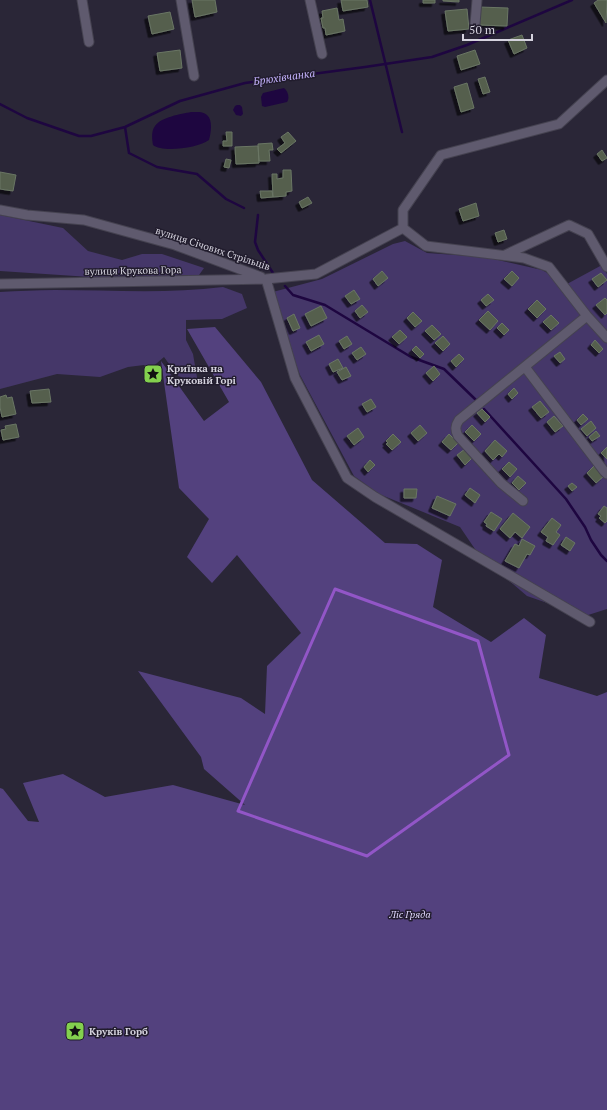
<svg xmlns="http://www.w3.org/2000/svg" width="607" height="1110" viewBox="0 0 607 1110" font-family="'PT Serif',serif">
  <style>
    .green { fill: #453769 }
    .forest { fill: #53417e }
    .water { fill: #1e0640 }
    .lines { fill: none; stroke-linecap: round; stroke-linejoin: round }
    .stream { stroke: #1e0640; stroke-width: 2.5 }
    .building { fill: #545f4e; stroke: #6a7664; filter: url(#shadow) }
    .street-casing { stroke: #454250; stroke-width: 11 }
    .street { stroke: #5f5a6e; stroke-width: 9 }
    .marked { fill: none; stroke: #9256c7; stroke-width: 3; stroke-linejoin: round }
    .labels { text-anchor: middle; stroke-width: 3; stroke-linejoin: round; paint-order: stroke }
    .street-label { font-size: 10px; fill: #d5d3de; stroke: #211c2d }
    .poi-label { font-size: 10px; font-weight: bold; fill: #d5d3de; stroke: #211c2d; text-anchor: start }
    .park-label { font-size: 10px; font-style: italic; fill: #ddd4fa; stroke: #211c2d }
    .water-label { font-size: 11px; font-style: italic; fill: #c3b1fb; stroke: #211c2d }
  </style>
  <defs>
    <filter id="shadow"><feDropShadow dx="-3.5" dy="3.5" stdDeviation="0" flood-color="#0009"/></filter>
  </defs>
  <rect width="100%" height="100%" fill="#2a2637"/>
  <path class="green" d="M0 215 63 228 88 251 122 260 142 254H162L204 268 199 275 90 277 0 271Z
    M405 241 427 253 485 257 542 270 567 284 602 265 607 274V609L585 616 527 596 479 555 460 527 379 494 354 476 300 375 269 293 322 279 393 244Z
    M223 287 242 294 247 308 222 319 186 320V340L193 354 198 383 178 376 164 357 150 369 144 365 128 367 100 377 57 374 0 389V292C18 291 37 290 55 290 111 290 167 294 223 287Z"/>
  <path class="forest" d="M215 327 261 382 312 480 385 543 417 544 442 560 433 607 491 642 524 618 546 635 539 678 597 696 607 692V1110H0V788L3 789 28 821 39 822 23 783 63 774 105 797 173 785 245 805 204 769 201 757 138 671 241 698 265 714 267 666 301 633 237 555 212 583 187 557 209 519 179 488 161 361 204 421 229 402 187 329Z"/>
  <path class="water" d="M284 88C288 91 290 98 287 102L265 107 262 106 261 97 263 93Z
    M237 105H240L242 107 243 114 241 116 236 115 233 110 235 106Z
    M191 112C196 112 203 111 207 115 213 120 211 133 209 140 199 148 162 153 153 145 152 139 151 131 155 126 161 117 181 114 191 112Z"/>
  <g class="lines">
    <path class="stream" d="M370 0 402 132
      M0 104 27 118 79 136H91L125 127 180 101 245 83 365 67 432 57 467 45 572 0
      M125 127 129 153 157 167 197 174 226 199 244 208
      M258 215 255 242 258 250 273 273
      M285 286 293 295 325 305 411 357 444 369 476 400
      M484 409 566 499 585 527 591 540 601 555 607 561"/>
  </g>
  <path class="building" d="M192 0H215L217 12 195 17Z
    M341 0H367L368 7 343 11Z
    M423 0H435V3H423Z
    M443 0H459V2L443 1Z
    M598 0H607L606 23 594 3Z
    M479 7 508 8 507 26 479 25Z
    M337 8 339 20 343 19 345 31 326 35 325 28H323L321 18H323L322 11Z
    M467 9 469 29 448 31 445 11Z
    M170 12 174 29 152 34 148 16Z
    M522 35 527 48 514 54 508 40Z
    M180 50 182 68 160 71 157 53Z
    M475 50 480 64 461 70 457 56Z
    M485 77 490 92 483 94 478 79Z
    M467 83 474 108 461 112 454 87Z
    M226 132H232V146H223V141H227Z
    M288 132 296 141 281 153 277 149 285 143 281 137Z
    M272 143 273 150H269L270 161H259L258 144Z
    M258 146 259 163 236 164 235 147Z
    M602 150 607 158 602 161 597 154Z
    M226 159 231 160 229 168 224 167Z
    M283 170H291L292 191 286 192V196L273 197 272 174H277V179L283 178Z
    M0 172 16 175 13 191 0 189Z
    M260 191H272L273 197 261 198Z
    M308 197 312 203 302 208 299 202Z
    M476 203 479 216 463 221 459 209Z
    M504 230 507 239 498 242 495 233Z
    M382 271 388 278 378 286 373 279Z
    M512 271 519 278 512 286 504 279Z
    M601 273 607 280 598 287 592 279Z
    M354 290 360 299 351 304 345 296Z
    M488 294 494 300 486 306 481 300Z
    M605 298 607 300V313L605 315 596 305Z
    M537 300 546 309 537 318 528 309Z
    M362 305 368 312 360 318 355 311Z
    M321 306 327 318 311 326 305 314Z
    M488 311 498 321 490 330 479 320Z
    M413 312 422 321 415 327 407 318Z
    M294 314 300 328 293 331 287 318Z
    M551 315 559 323 551 330 543 322Z
    M502 323 509 330 504 335 497 328Z
    M432 325 441 334 434 340 425 331Z
    M400 330 407 337 399 344 392 337Z
    M319 335 324 344 311 351 306 342Z
    M347 336 352 344 344 349 339 341Z
    M443 336 450 344 443 351 435 343Z
    M595 340 603 349 599 353 591 345Z
    M416 346 424 354 420 358 412 350Z
    M361 347 366 354 357 360 352 353Z
    M560 352 565 359 560 363 554 356Z
    M459 354 464 359 456 367 451 361Z
    M338 359 343 368 333 372 329 364Z
    M434 366 440 374 433 381 426 373Z
    M346 367 351 376 342 380 337 372Z
    M514 388 518 393 512 399 508 394Z
    M49 389 51 402 32 403 30 391Z
    M6 395 7 398 12 397 16 414 2 417 0 407V397Z
    M371 399 376 407 367 412 362 404Z
    M540 401 549 412 541 418 532 407Z
    M482 409 490 417 485 422 477 413Z
    M583 414 588 419 581 425 577 420Z
    M554 416 563 426 555 432 547 422Z
    M591 421 596 428 587 436 581 429Z
    M16 424 19 437 3 440 1 430 6 429 5 426Z
    M420 425 427 433 418 441 411 433Z
    M472 425 481 434 474 441 465 432Z
    M358 428 364 437 354 445 347 436Z
    M596 431 600 436 592 441 589 437Z
    M393 434 401 442 392 450 386 444 388 443 386 441Z
    M449 434 458 443 451 450 442 442Z
    M495 440 507 451 502 457 499 454 493 460 485 451Z
    M607 447V459L601 453Z
    M465 449 472 458 465 465 457 455Z
    M370 460 375 465 368 472 364 467Z
    M509 462 517 469 510 477 502 469Z
    M594 466 604 476 596 483 587 473Z
    M518 476 526 483 519 490 512 483Z
    M572 483 577 487 572 491 568 486Z
    M470 488 480 495 475 503 465 495Z
    M404 489H417L416 498H404Z
    M437 496 456 504 450 516 432 508Z
    M604 506 607 508V521L605 523 599 518 601 516 598 514Z
    M491 512 502 519 494 531 486 526 487 524 484 522Z
    M513 513 530 527 522 538 515 532 510 538 500 529Z
    M552 518 561 525 556 532 560 535 553 545 546 541 548 537 541 532Z
    M566 537 575 543 570 551 561 545Z
    M522 539 535 546 530 555 527 554 519 568 505 561 515 544 519 546Z"/>
  <g class="lines">
    <defs>
      <path id="street" d="M82 0 89 42
        M181 0 194 76
        M310 0 322 54
        M475 24 477 0
        M0 210 27 215 84 220 175 245 261 277
        M403 228 426 246 524 258 549 267 587 316 607 338
        M505 255 569 225 588 234 607 267
        M266 279 295 378 347 478 375 497 590 622
        M0 284 266 279 316 274 403 228V210L441 155 559 124 607 80
        M525 367 604 471 607 474
        M523 501 501 483 458 436C455 430 455 426 459 420L587 316"/>
    </defs>
    <use href="#street" class="street-casing"/>
    <use href="#street" class="street"/>
  </g>
  <path class="marked" d="M335 589 478 641 509 755 367 856 238 811Z"/>
  <defs>
    <symbol id="sight-square" viewBox="-11 -11 22 22"><rect x="-9" y="-9" width="18" height="18" rx="4" fill="#83d04e" stroke="#211c2d"/><path d="M0-6L1.8-2.2L6-1.7L2.9 1.2L3.7 5.4L0 3.3L-3.7 5.4L-2.9 1.2L-6-1.7L-1.8-2.2Z" fill="#111"/></symbol>
  </defs>
  <g fill-rule="evenodd">
    <use href="#sight-square" x="142" y="363" width="22" height="22"/>
    <use href="#sight-square" x="64" y="1020" width="22" height="22"/>
  </g>
  <g class="labels">
    <g class="street-label">
      <text transform="translate(213 248) rotate(18)" y="4">вулиця Січових Стрільців</text>
      <text transform="translate(133 270) rotate(-1)" y="4">вулиця Крукова Гора</text>
    </g>
    <g class="poi-label">
      <text x="167" y="372">Криївка на<tspan x="167" dy="12">Круковій Горі</tspan></text>
      <text x="89" y="1035">Круків Горб</text>
    </g>
    <g class="park-label">
      <text x="410" y="918">Ліс Гряда</text>
    </g>
    <g class="water-label">
      <text transform="translate(284 77) rotate(-8)" y="4">Брюхівчанка</text>
    </g>
  </g>
  <path d="M463 34v6h69v-6" fill="none" stroke="#d5d3de" stroke-width="2"/>
  <text x="469" y="34" font-size="12" fill="#d5d3de" stroke="#211c2d" stroke-width="3" paint-order="stroke">50 m</text>
</svg>
